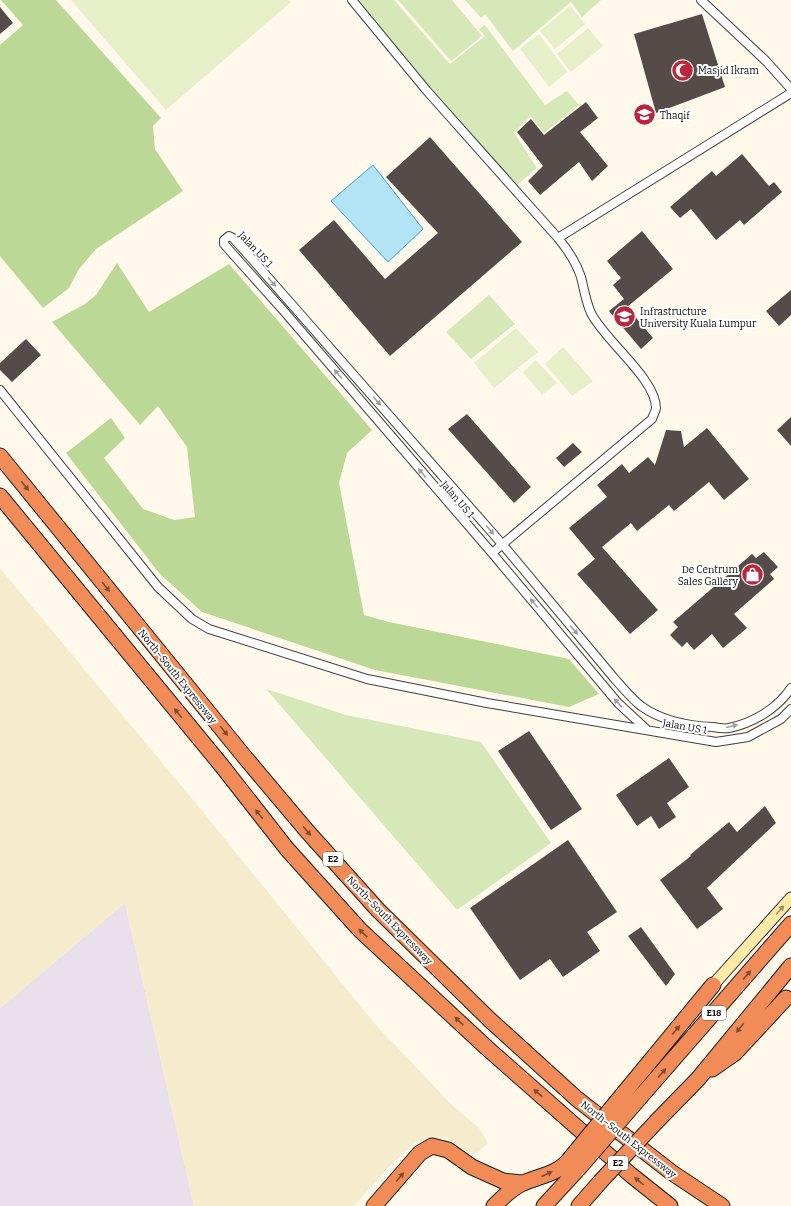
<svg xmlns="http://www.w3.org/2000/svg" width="791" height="1206" viewBox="0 0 791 1206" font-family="Bitter,serif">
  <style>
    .industrial { fill: #e9e0eb }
    .farmland { fill: #f4eccd }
    .green { fill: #d6e8b7 }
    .forest { fill: #bcd896 }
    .pitch { fill: #e6efc8 }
    .water { fill: #b2e4f5; stroke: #3aa2ca }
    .building { fill: #554c49 }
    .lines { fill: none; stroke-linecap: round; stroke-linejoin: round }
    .street-casing { stroke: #3f3f3f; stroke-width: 10 }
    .secondary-casing { stroke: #2e2e2e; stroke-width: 13 }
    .highway-casing { stroke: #1d1d1d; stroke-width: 17 }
    .street { stroke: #fff; stroke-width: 8 }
    .secondary { stroke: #fdeaa8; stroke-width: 11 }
    .highway { stroke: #f18b57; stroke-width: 15 }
    .highway-bridge-casing { stroke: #1d1d1d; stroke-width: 17; stroke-linecap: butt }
    .highway-bridge { stroke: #f18b57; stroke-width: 15 }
    .oneway { fill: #9e9e9e }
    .oneway2 { fill: #7e4c32 }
    .oneway3 { fill: #9d916a }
    .labels { text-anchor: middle; stroke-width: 4; stroke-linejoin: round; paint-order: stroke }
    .shield { fill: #fff; stroke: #555; stroke-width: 1 }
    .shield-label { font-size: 9px; font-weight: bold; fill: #0c0c0c }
    .poi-label { font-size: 10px; fill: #0c0c0c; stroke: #fff; text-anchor: start }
    .street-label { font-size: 10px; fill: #0c0c0c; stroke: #fff }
  </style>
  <rect width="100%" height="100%" fill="#fff9ec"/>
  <path class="industrial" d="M125 903 194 1206H0V1008Z"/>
  <path class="farmland" d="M0 568 194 801 375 1024 452 1105 479 1128 488 1143 474 1156 445 1137 415 1142 389 1167 354 1206H194L125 903 0 1008Z"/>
  <path class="green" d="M356 0H394L450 64 485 36 479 29 485 25 545 105 567 91 579 105 544 133 531 116 514 133 537 168 516 186 405 59Z
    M398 0H452L482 36 451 61Z
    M465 0H601L582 17 571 2 513 51 485 14 481 18Z
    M489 295 515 324 471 359 446 332Z
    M266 689 346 715 481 742 551 843 457 910Z"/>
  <path class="forest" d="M1 0H56L161 118 153 126 155 149 183 191 96 249 79 269 69 288 43 308 0 256V45L23 25Z
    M117 263 149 312 229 264 372 430 347 453 339 483 364 615 389 622 569 659 599 694 569 707 375 670 202 612 159 573 66 453 111 418 125 438 104 458 143 509 174 520 195 517 187 447 158 406 140 425 52 322 85 304 96 295Z"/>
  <path class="pitch" d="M71 0H289L291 2 166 110Z
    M570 6 585 24 555 49 540 31Z
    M588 28 603 46 571 72 557 54Z
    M539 34 567 72 549 87 520 49Z
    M516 328 538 352 494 388 474 363Z
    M563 347 593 381 572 396 545 364Z
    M536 360 557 383 542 395 523 372Z"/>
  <path class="water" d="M373 165 423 229 388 262 331 201Z"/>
  <path class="building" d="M0 7 13 23 0 34Z
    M702 14 725 87 656 113 634 34Z
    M586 102 598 118 580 132 608 166 592 181 579 162 540 195 528 181 543 166 517 132 531 119 544 135Z
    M430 137 522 242 390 356 299 250 334 220 385 279 438 233 386 177Z
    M742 154 769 186 774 182 782 192 744 225 740 220 716 240 691 209 680 218 670 207 712 171 716 176Z
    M642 231 673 269 627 307 653 338 641 349 609 311 624 299 613 285 621 278 607 261Z
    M791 290V315L779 326 766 311Z
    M26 339 41 355 12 382 0 370V363Z
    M467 414 531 487 514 503 448 429Z
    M791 417V446L777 430Z
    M707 428 749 479 724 500 709 482 674 511 669 505 637 531 631 523 602 547 658 610 630 634 577 574 595 559 569 528 607 497 597 485 622 464 629 473 648 457 655 465 666 430 681 431 684 447Z
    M573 443 582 452 564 467 556 458Z
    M764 552 778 567 770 574 774 579 734 614 747 628 723 648 712 634 694 650 687 642 682 647 670 635 678 627 673 622 752 554 756 558Z
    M529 731 582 809 551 830 498 751Z
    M669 758 689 787 667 803 676 817 659 829 651 816 637 826 616 795Z
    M765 806 776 823 707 888 723 909 697 929 660 880 691 856 690 855 729 822 737 832Z
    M568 840 617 912 587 932 600 951 563 977 550 959 520 980 470 908Z
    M641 927 675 974 666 986 628 936Z"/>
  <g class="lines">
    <defs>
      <path id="street" d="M352 0 427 91 558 238C568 250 576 262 581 277 584 289 586 302 591 313 605 341 656 379 656 408 656 411 653 415 652 419L492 553
        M701 0 766 61 791 89
        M558 238 791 93
        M0 390 158 587 192 619 209 629 367 679 487 703 716 742 748 737 781 719 791 709
        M646 729 618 703 492 553 282 309 231 252 224 244V240L229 236 233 238 251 258 503 545 614 678C622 687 631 698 641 706 662 721 688 726 713 727 718 728 724 729 729 728 753 723 777 709 791 688"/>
      <path id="secondary" d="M713 985 791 898"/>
      <path id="highway" d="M0 456 243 755 307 831 378 910 490 1020 577 1099 671 1172 722 1206
        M0 496 222 766 287 849 360 930 487 1048 631 1175 670 1206
        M712 1069 735 1053 786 998
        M624 1093 713 985
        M636 1102 791 924
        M657 1121 698 1079 791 966
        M374 1206 420 1153 432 1146 448 1150 472 1167 503 1181 522 1183
        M494 1206C502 1198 511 1189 521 1184 537 1176 557 1175 569 1160
        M544 1206 579 1168
        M579 1206 600 1182"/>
    </defs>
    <use href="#street" class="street-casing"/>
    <use href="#secondary" class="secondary-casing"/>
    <use href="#highway" class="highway-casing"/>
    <use href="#street" class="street"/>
    <use href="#secondary" class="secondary"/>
    <use href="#highway" class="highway"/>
    <defs>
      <path id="highway-bridge" d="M569 1160 624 1093
        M579 1168 636 1102
        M600 1182 657 1121"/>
    </defs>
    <use href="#highway-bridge" class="highway-bridge-casing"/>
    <use href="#highway-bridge" class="highway-bridge"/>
  </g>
  <defs><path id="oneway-solid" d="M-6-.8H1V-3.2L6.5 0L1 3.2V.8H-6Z"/></defs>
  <g class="oneway">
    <use href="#oneway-solid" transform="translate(272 282) rotate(49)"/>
    <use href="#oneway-solid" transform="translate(338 374) rotate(-131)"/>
    <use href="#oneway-solid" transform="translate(377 401) rotate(49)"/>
    <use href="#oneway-solid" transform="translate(422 473) rotate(-131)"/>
    <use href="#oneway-solid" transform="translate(490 530) rotate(49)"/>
    <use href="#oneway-solid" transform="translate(534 603) rotate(-130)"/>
    <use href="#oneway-solid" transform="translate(574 630) rotate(50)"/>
    <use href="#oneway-solid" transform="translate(618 703) rotate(-133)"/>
    <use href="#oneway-solid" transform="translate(732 726) rotate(-14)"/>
  </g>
  <g class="oneway2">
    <use href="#oneway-solid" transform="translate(25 486) rotate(51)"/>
    <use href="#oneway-solid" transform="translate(106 587) rotate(51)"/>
    <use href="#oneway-solid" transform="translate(178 713) rotate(-129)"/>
    <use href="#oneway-solid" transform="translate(224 731) rotate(51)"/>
    <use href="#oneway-solid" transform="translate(259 814) rotate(-128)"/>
    <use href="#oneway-solid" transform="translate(307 831) rotate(49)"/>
    <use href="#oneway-solid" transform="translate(363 933) rotate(-136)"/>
    <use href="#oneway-solid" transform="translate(747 975) rotate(-49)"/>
    <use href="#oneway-solid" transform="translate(459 1021) rotate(-137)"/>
    <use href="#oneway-solid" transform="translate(740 1028) rotate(129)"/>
    <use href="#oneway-solid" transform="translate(676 1030) rotate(-50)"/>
    <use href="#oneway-solid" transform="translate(662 1073) rotate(-49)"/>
    <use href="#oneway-solid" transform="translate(538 1093) rotate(-139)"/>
    <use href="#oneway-solid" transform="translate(547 1174) rotate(-25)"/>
    <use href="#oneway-solid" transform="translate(400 1177) rotate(-49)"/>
    <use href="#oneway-solid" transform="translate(639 1181) rotate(-141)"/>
  </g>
  <use class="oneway3" href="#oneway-solid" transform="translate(780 910) rotate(-48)"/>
  <defs>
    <symbol id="mosque-disc" viewBox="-11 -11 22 22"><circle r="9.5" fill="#b9273f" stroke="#fff"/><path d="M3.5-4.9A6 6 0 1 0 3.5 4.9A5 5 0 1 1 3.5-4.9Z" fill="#fff"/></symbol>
    <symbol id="university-disc" viewBox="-11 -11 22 22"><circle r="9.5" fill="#b9273f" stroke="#fff"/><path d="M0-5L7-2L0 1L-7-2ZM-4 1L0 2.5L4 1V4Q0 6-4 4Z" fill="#fff"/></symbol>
    <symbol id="shop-disc" viewBox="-11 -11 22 22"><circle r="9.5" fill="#b9273f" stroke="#fff"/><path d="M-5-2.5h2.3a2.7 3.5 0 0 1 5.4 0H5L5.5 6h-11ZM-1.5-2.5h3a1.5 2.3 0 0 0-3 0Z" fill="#fff"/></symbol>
  </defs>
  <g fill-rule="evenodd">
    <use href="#mosque-disc" x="670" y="58" width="25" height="25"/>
    <use href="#university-disc" x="632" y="102" width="25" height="25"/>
    <use href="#university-disc" x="612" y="304" width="25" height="25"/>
    <use href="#shop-disc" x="740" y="562" width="25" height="25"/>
  </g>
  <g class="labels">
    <g class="shield">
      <rect x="323" y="852" width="20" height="14" rx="3"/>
      <rect x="702" y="1006" width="24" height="14" rx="3"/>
      <rect x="608" y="1156" width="20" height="14" rx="3"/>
    </g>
    <g class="shield-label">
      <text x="333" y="862">E2</text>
      <text x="714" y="1016">E18</text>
      <text x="618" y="1166">E2</text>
    </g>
    <g class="poi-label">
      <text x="698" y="74">Masjid Ikram</text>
      <text x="660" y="119">Thaqif</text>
      <text x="640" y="315">Infrastructure<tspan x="640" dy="12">University Kuala Lumpur</tspan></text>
      <text x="738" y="573" text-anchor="end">De Centrum<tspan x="738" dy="12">Sales Gallery</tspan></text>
    </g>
    <g class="street-label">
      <text transform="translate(256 249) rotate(47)" y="4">Jalan US 1</text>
      <text transform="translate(458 499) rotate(49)" y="4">Jalan US 1</text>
      <text transform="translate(178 676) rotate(51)" y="4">North–South Expressway</text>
      <text transform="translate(685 726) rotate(10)" y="4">Jalan US 1</text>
      <text transform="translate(390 920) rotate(46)" y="4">North–South Expressway</text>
      <text transform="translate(629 1139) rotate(38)" y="4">North–South Expressway</text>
    </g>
  </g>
</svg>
